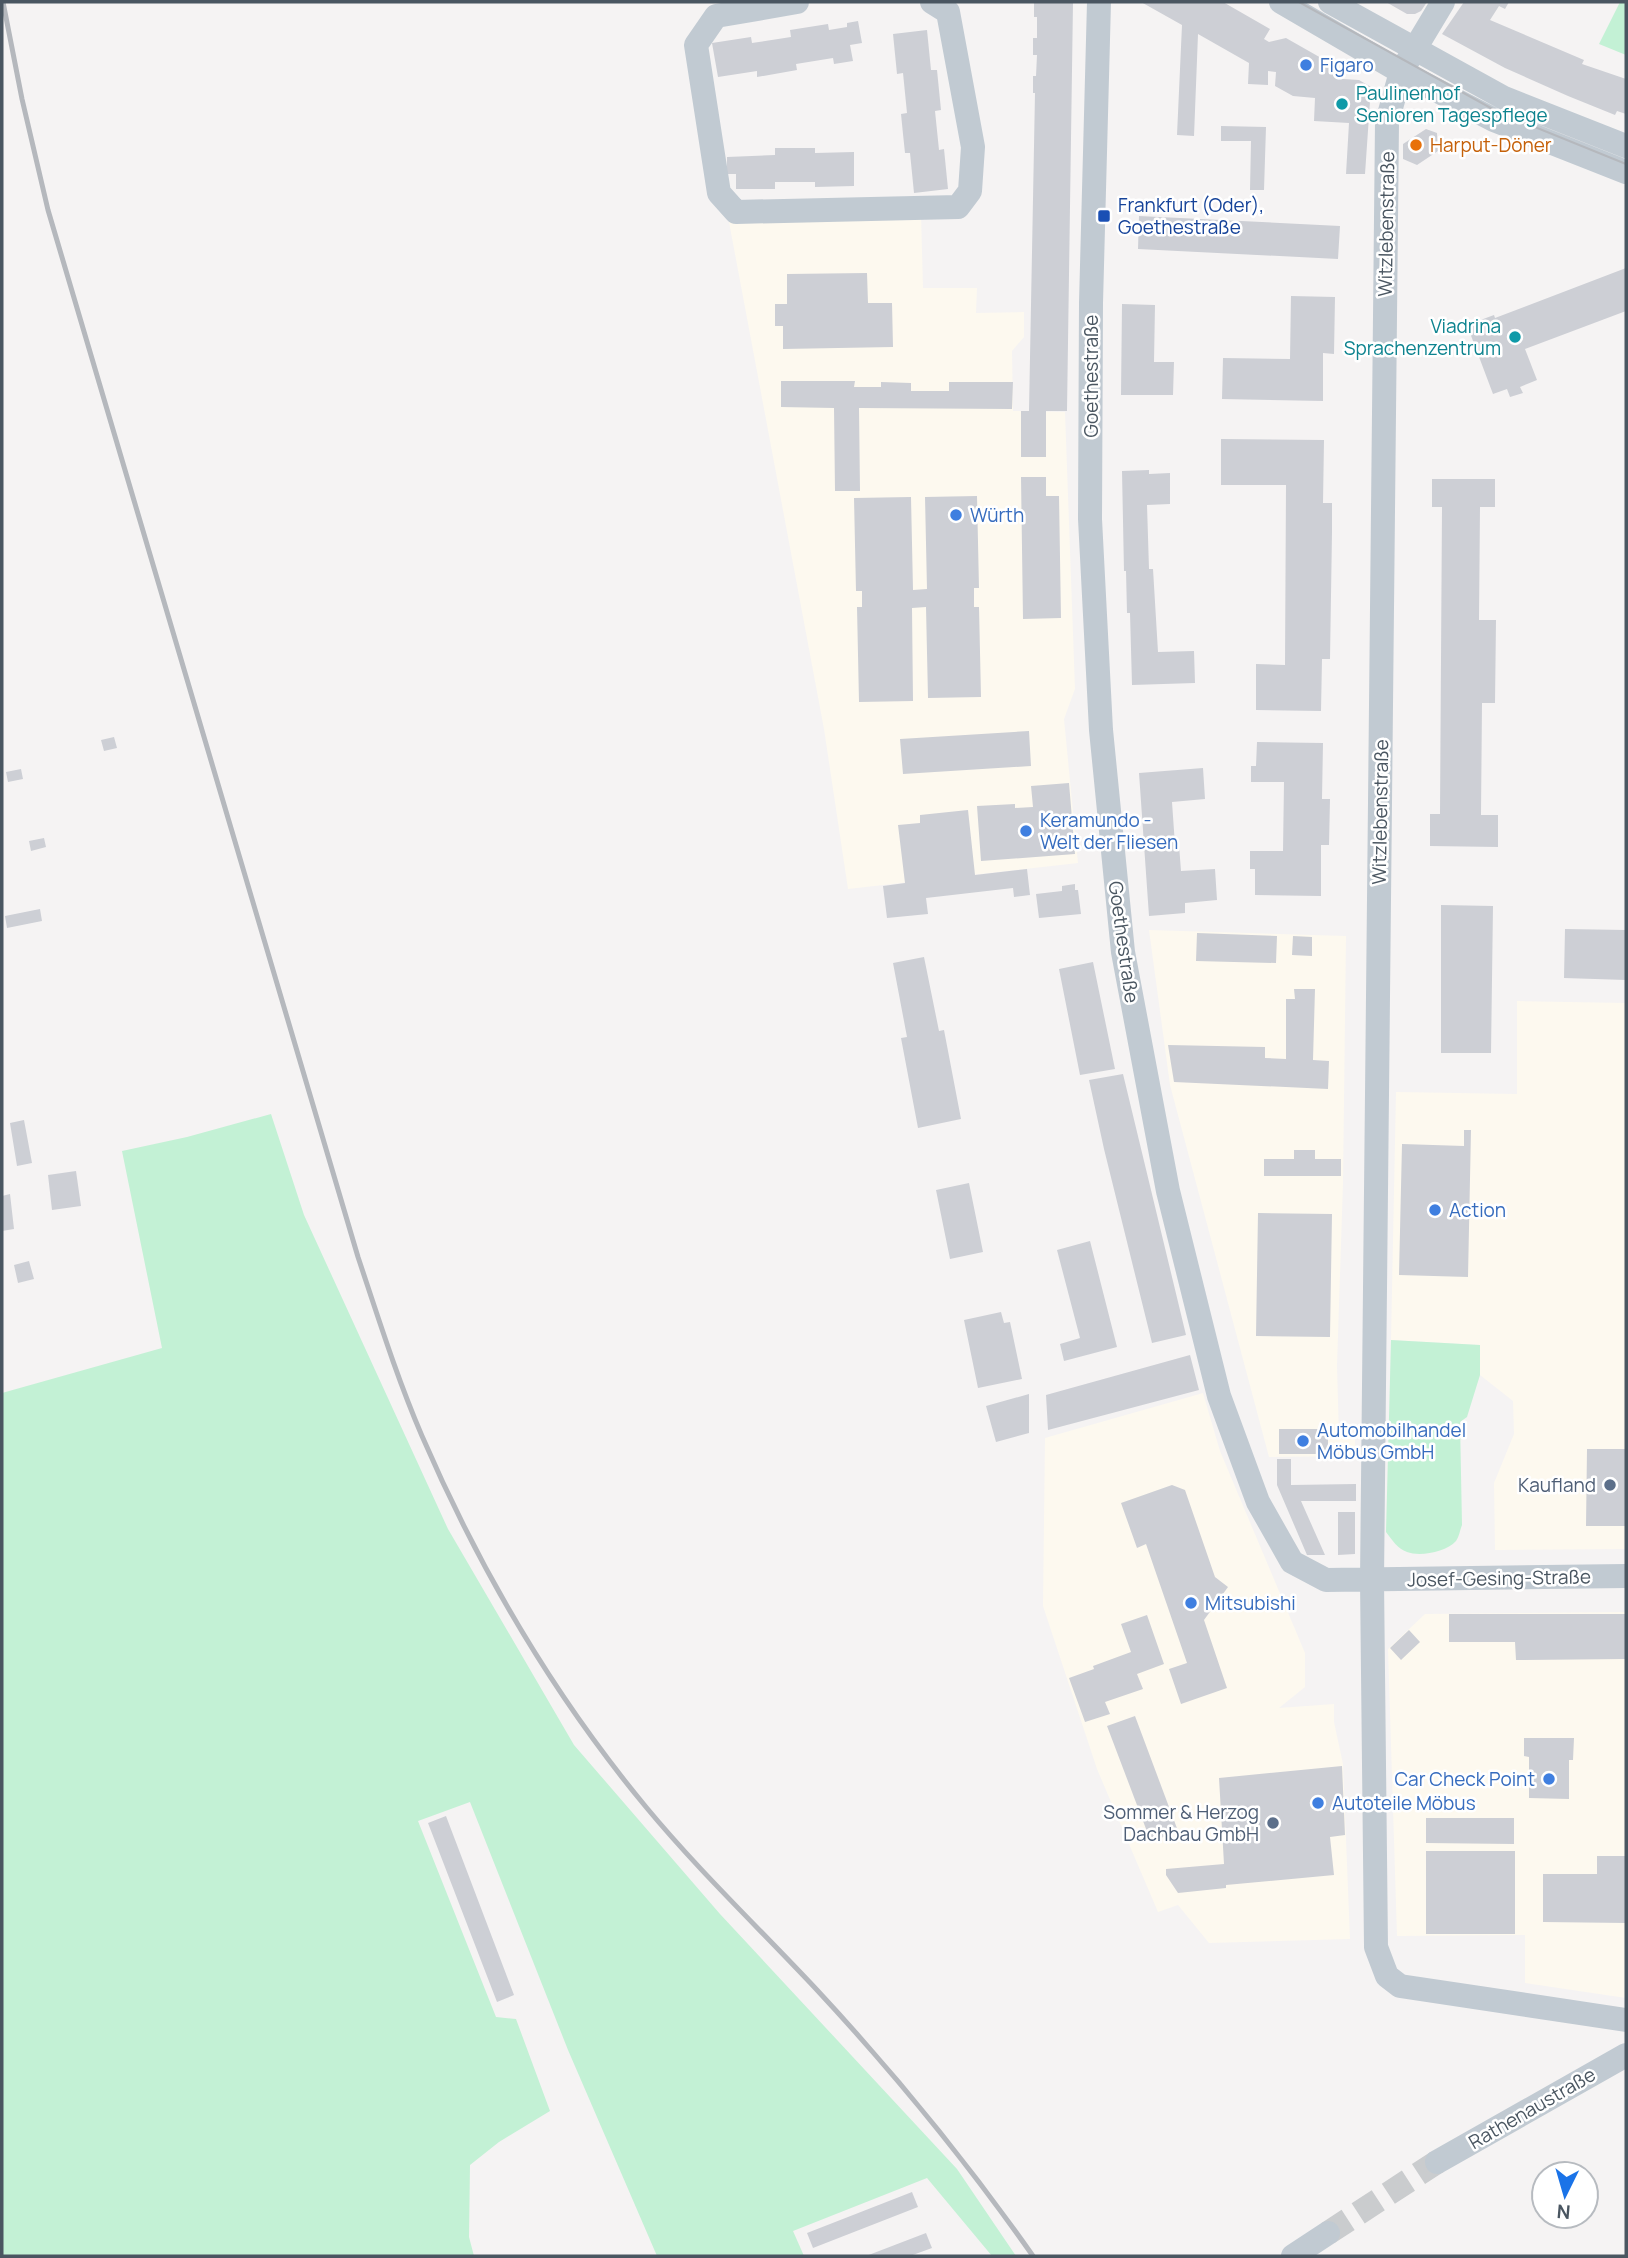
<svg xmlns="http://www.w3.org/2000/svg" width="1628" height="2258" viewBox="0 0 1628 2258" font-family="Manrope,sans-serif">
  <style>
    .commercial { fill: #fdf9ef }
    .green { fill: #c3f1d5 }
    .building { fill: #cdcfd5 }
    .lines { fill: none; stroke-linecap: round; stroke-linejoin: round }
    .minor-tunnel { stroke: #caccce; stroke-width: 24; stroke-dasharray: 24 12; stroke-linecap: butt }
    .minor { stroke: #c1cad2; stroke-width: 24 }
    .tram { stroke: #b5b8bd; stroke-width: 2 }
    .rail { stroke: #b5b8bd; stroke-width: 5 }
    .shop-dot { fill: #3f7fe0; stroke: #fff; stroke-width: 2.5 }
    .culture-dot { fill: #0f9aa8; stroke: #fff; stroke-width: 2.5 }
    .food-dot { fill: #e8710a; stroke: #fff; stroke-width: 2.5 }
    .transit-dot { fill: #1a4fb4; stroke: #fff; stroke-width: 2.5 }
    .service-dot { fill: #5c6f8a; stroke: #fff; stroke-width: 2.5 }
    .labels { text-anchor: middle; stroke-width: 5; stroke-linejoin: round; paint-order: stroke }
    .shop-label { font-size: 19px; fill: #366cbe; stroke: #fff; text-anchor: start }
    .culture-label { font-size: 19px; fill: #0d838f; stroke: #fff; text-anchor: start }
    .food-label { font-size: 19px; fill: #c56008; stroke: #fff; text-anchor: start }
    .transit-label { font-size: 19px; fill: #164399; stroke: #fff; text-anchor: start }
    .street-label { font-size: 19px; fill: #4a5661; stroke: #fff }
    .service-label { font-size: 19px; fill: #4e5e75; stroke: #fff; text-anchor: end }
  </style>
  <rect width="100%" height="100%" fill="#f5f3f3"/>
  <path class="commercial" d="M921 214 923 288H977L976 313 1024 312V337L1012 351 1013 411 1065 412 1075 689 1064 719 1078 863 848 889 824 729 729 222Z
    M1149 930 1346 936 1343 1183 1337 1366 1339 1437H1355V1456L1269 1457 1170 1085Z
    M1517 1001 1626 1003V1549L1495 1550 1494 1483 1514 1434 1513 1401 1480 1375V1345L1391 1340 1396 1092 1517 1094Z
    M1203 1393 1220 1451 1305 1653V1687L1279 1708 1334 1704V1722L1343 1764 1350 1939 1209 1943 1178 1905 1158 1912 1097 1769 1043 1606 1045 1438Z
    M1626 1612V1998L1525 1983V1935L1397 1936 1388 1649 1425 1614Z"/>
  <path class="green" d="M1620 2H1626V55L1599 44Z
    M271 1114 304 1215 448 1529 574 1745 720 1914 957 2169 1016 2256H992L927 2178 793 2231 804 2256H657L568 2050 470 1802 418 1821 496 2017 516 2019 550 2111 499 2142 470 2165 469 2237 474 2256H2V1393L162 1348 122 1151 187 1137Z
    M1391 1340 1480 1345V1375L1467 1417 1460 1422 1462 1525C1460 1530 1459 1537 1456 1541 1446 1552 1420 1557 1407 1552 1398 1549 1392 1540 1386 1532Z"/>
  <path class="building" d="M1034 2H1073L1067 411H1046V457H1021V411H1029L1035 93H1033V76H1036L1037 55H1033V38H1037V17H1034Z
    M1141 2H1223L1270 29 1264 39 1269 42 1286 38 1344 71 1343 79 1359 80 1371 87 1365 174H1346L1349 123 1314 121 1315 98 1293 96 1275 86 1276 72 1268 71V85L1248 84 1249 63 1198 34 1194 136 1177 135 1182 25Z
    M1386 2H1427L1421 11 1415 14H1407Z
    M1464 2H1509L1505 9 1499 6 1490 20 1584 60 1582 64 1626 79V114L1617 111 1615 115 1568 96 1505 68 1442 34Z
    M858 21 862 43 850 45 853 61 834 64 833 58 796 64 797 70 757 77V71L718 77 712 43 751 37 752 43 791 37 790 30 828 24 829 30 847 27V23Z
    M927 30 931 70H937L941 110 935 111 939 150 944 149 948 189 914 193 910 153H905L903 134 901 114 907 113 903 73 897 74 893 34Z
    M1221 126 1266 127 1264 190H1250L1251 141H1221Z
    M1426 129 1437 133 1438 151 1417 165 1403 159V144Z
    M775 148H815V153L854 152V186L815 187V182H775V189H736V174H727V157L775 155Z
    M1139 216 1340 226 1338 259 1138 249Z
    M1626 268V311L1525 349 1537 380 1520 387 1523 393 1510 397 1507 389 1493 394 1467 325 1494 315 1495 318Z
    M867 273 868 303H892L893 347 783 349V326H775V304H787V274Z
    M1291 296 1335 297 1334 354 1323 353V401L1222 399 1223 358 1290 359Z
    M1122 304 1155 305 1154 362H1174L1173 395H1121Z
    M781 381H855L854 387H881V382L911 383V391H949V382H1013L1012 409 859 408 860 491H835L834 408 781 407Z
    M1221 439 1324 440 1323 503H1332V532L1330 659H1322L1321 711 1256 710V664L1285 665 1286 485H1221Z
    M1149 470V474L1170 473V504L1147 505 1149 569H1153L1158 652 1194 651 1195 683 1132 685 1130 613H1127L1126 571H1124L1122 471Z
    M1021 477H1046V496H1059L1061 618 1023 619Z
    M1432 479H1495V507H1480L1479 620H1496L1495 703H1482L1481 815H1498V847L1430 846V814H1440L1442 507H1432Z
    M977 496 979 588H974V607H979L981 697 928 698 926 607 912 608 913 701 859 702 857 607H862V591H856L854 498 911 497 913 590 927 589 925 497Z
    M1029 731 1031 766 903 774 900 739Z
    M114 737 117 748 104 751 101 740Z
    M1257 742 1323 743 1322 799H1330L1329 845H1321V896L1255 895V869H1250V851H1283L1284 782H1251V766H1256Z
    M1203 768 1205 799 1172 802 1175 845H1179L1181 871 1215 869 1217 900 1185 903V913L1149 916 1139 773Z
    M21 769 23 779 8 782 6 772Z
    M1069 783 1075 854 981 861 977 806 1015 804V808L1033 807 1031 786Z
    M968 810 975 875 1027 869 1030 895 1014 897 1013 888 926 898 928 914 887 918 883 886 905 883 898 825 920 823V815Z
    M44 838 46 847 31 851 29 841Z
    M1075 884V890H1078L1081 914 1039 918 1036 894 1062 891V886Z
    M1441 905 1493 906 1491 1053H1441Z
    M40 909 42 921 7 928 5 916Z
    M1565 929 1626 930V980L1564 978Z
    M1197 933 1277 936 1276 963 1196 961Z
    M1293 936 1312 937V956L1292 955Z
    M924 957 939 1031 944 1030 961 1119 918 1128 901 1038 907 1037 893 963Z
    M1093 962 1115 1069 1080 1075 1059 969Z
    M1294 989H1315L1313 1060 1329 1061 1328 1089 1174 1082 1168 1045 1265 1047V1058L1286 1059V999H1295Z
    M1123 1074 1186 1335 1152 1343 1104 1149 1089 1080Z
    M24 1120 32 1163 17 1166 10 1123Z
    M1464 1130H1471L1468 1277 1399 1275 1402 1144 1464 1146Z
    M1294 1150H1315V1159H1341V1176H1264V1159H1294Z
    M76 1171 81 1206 52 1210 48 1175Z
    M969 1183 983 1252 950 1259 936 1190Z
    M10 1194 14 1229 2 1231V1196Z
    M1258 1213 1332 1214 1330 1337 1256 1336Z
    M1090 1241 1117 1347 1064 1361 1060 1344 1080 1338 1057 1250Z
    M29 1261 34 1279 18 1283 14 1265Z
    M1001 1312 1004 1323 1010 1322 1022 1379 978 1388 964 1320Z
    M1190 1355 1199 1390 1048 1430 1046 1395Z
    M1029 1394V1433L996 1442 986 1406Z
    M1279 1429H1328V1454H1279Z
    M1587 1449H1626V1526H1586Z
    M1277 1459H1291V1485L1356 1484V1501H1301L1325 1555H1307L1277 1485Z
    M1172 1485 1185 1490 1215 1577 1228 1587 1204 1620 1227 1688 1181 1704 1169 1669 1187 1663 1146 1544 1137 1548 1121 1503Z
    M1338 1512H1355V1554L1338 1555Z
    M1449 1614H1626V1659L1516 1660 1515 1642H1449Z
    M1147 1615 1164 1664 1137 1674 1143 1689 1105 1702 1110 1714 1085 1722 1069 1678 1094 1669 1093 1666 1131 1652 1121 1624Z
    M1409 1630 1420 1642 1401 1660 1390 1648Z
    M1135 1716 1178 1831 1151 1842 1107 1726Z
    M1524 1738H1574L1573 1760H1569V1799L1529 1798V1757L1524 1756Z
    M1342 1766 1345 1835 1330 1837 1334 1875 1226 1885V1888L1178 1893 1166 1875V1869L1224 1864 1219 1778Z
    M446 1816 514 1995 497 2002 428 1823Z
    M1426 1818H1514V1844L1426 1843Z
    M1426 1851H1515V1934H1426Z
    M1597 1856H1626V1923L1543 1922V1874H1597Z
    M912 2192 918 2207 813 2248 807 2233Z
    M926 2233 932 2248 910 2256H866Z"/>
  <g class="lines">
    <path class="minor-tunnel" d="M1328 2233 1437 2162"/>
    <path class="minor" d="M797 2 716 16 696 45 719 193 736 212 958 207 970 191 973 147 948 12 932 2
      M1099 2 1091 303 1090 519 1101 730 1123 952 1168 1191 1219 1396 1258 1502 1292 1562 1326 1580 1626 1576
      M1281 2 1401 72 1494 120 1626 172
      M1330 2 1504 98 1626 146
      M1443 2 1401 72 1387 122 1372 1580 1376 1947 1387 1976 1400 1986 1626 2020
      M1437 2162 1626 2055
      M1293 2256 1328 2233"/>
    <path class="tram" d="M1299 2 1498 112 1626 164"/>
    <path class="rail" d="M3 2 22 99 48 210 358 1257C378 1317 397 1378 422 1436 479 1568 553 1695 646 1807 699 1871 760 1929 817 1990 895 2074 967 2162 1033 2256"/>
  </g>
  <g class="shop-dot">
    <circle cx="1306" cy="65" r="7"/>
    <circle cx="956" cy="515" r="7"/>
    <circle cx="1026" cy="831" r="7"/>
    <circle cx="1435" cy="1210" r="7"/>
    <circle cx="1303" cy="1441" r="7"/>
    <circle cx="1191" cy="1603" r="7"/>
    <circle cx="1549" cy="1779" r="7"/>
    <circle cx="1318" cy="1803" r="7"/>
  </g>
  <g class="culture-dot">
    <circle cx="1342" cy="104" r="7"/>
    <circle cx="1515" cy="337" r="7"/>
  </g>
  <circle class="food-dot" cx="1416" cy="145" r="7"/>
  <rect class="transit-dot" x="1097" y="209" width="14" height="14" rx="3.5"/>
  <g class="service-dot">
    <circle cx="1610" cy="1485" r="7"/>
    <circle cx="1273" cy="1823" r="7"/>
  </g>
  <g class="labels">
    <g class="shop-label">
      <text x="1320" y="72">Figaro</text>
      <text x="970" y="522">Würth</text>
      <text x="1040" y="827">Keramundo -<tspan x="1040" dy="22">Welt der Fliesen</tspan></text>
      <text x="1449" y="1217">Action</text>
      <text x="1317" y="1437">Automobilhandel<tspan x="1317" dy="22">Möbus GmbH</tspan></text>
      <text x="1205" y="1610">Mitsubishi</text>
      <text x="1535" y="1786" text-anchor="end">Car Check Point</text>
      <text x="1332" y="1810">Autoteile Möbus</text>
    </g>
    <g class="culture-label">
      <text x="1356" y="100">Paulinenhof<tspan x="1356" dy="22">Senioren Tagespflege</tspan></text>
      <text x="1501" y="333" text-anchor="end">Viadrina<tspan x="1501" dy="22">Sprachenzentrum</tspan></text>
    </g>
    <g class="food-label">
      <text x="1430" y="152">Harput-Döner</text>
    </g>
    <g class="transit-label">
      <text x="1118" y="212">Frankfurt (Oder),<tspan x="1118" dy="22">Goethestraße</tspan></text>
    </g>
    <g class="street-label">
      <text transform="translate(1386 224) rotate(-89)" y="7">Witzlebenstraße</text>
      <text transform="translate(1091 376) rotate(-90)" y="7">Goethestraße</text>
      <text transform="translate(1380 812) rotate(-89)" y="7">Witzlebenstraße</text>
      <text transform="translate(1124 942) rotate(82)" y="7">Goethestraße</text>
      <text transform="translate(1499 1578) rotate(-1)" y="7">Josef-Gesing-Straße</text>
      <text transform="translate(1532 2108) rotate(-30)" y="7">Rathenaustraße</text>
    </g>
    <g class="service-label">
      <text x="1596" y="1492">Kaufland</text>
      <text x="1259" y="1819">Sommer &amp; Herzog<tspan x="1259" dy="22">Dachbau GmbH</tspan></text>
    </g>
  </g>
  <rect width="1628" height="2258" fill="none" stroke="#4a5661" stroke-width="7"/>
  <g transform="translate(1565 2195) rotate(185)"><circle r="33" fill="#ffffff" stroke="#b7bbc0" stroke-width="2"/>
  <path d="M0-5L12 26L0 18L-12 26Z" fill="#1a73e8"/>
  <text y="-10" font-size="19" font-weight="bold" text-anchor="middle" fill="#4a5661">N</text>
  </g>
</svg>
